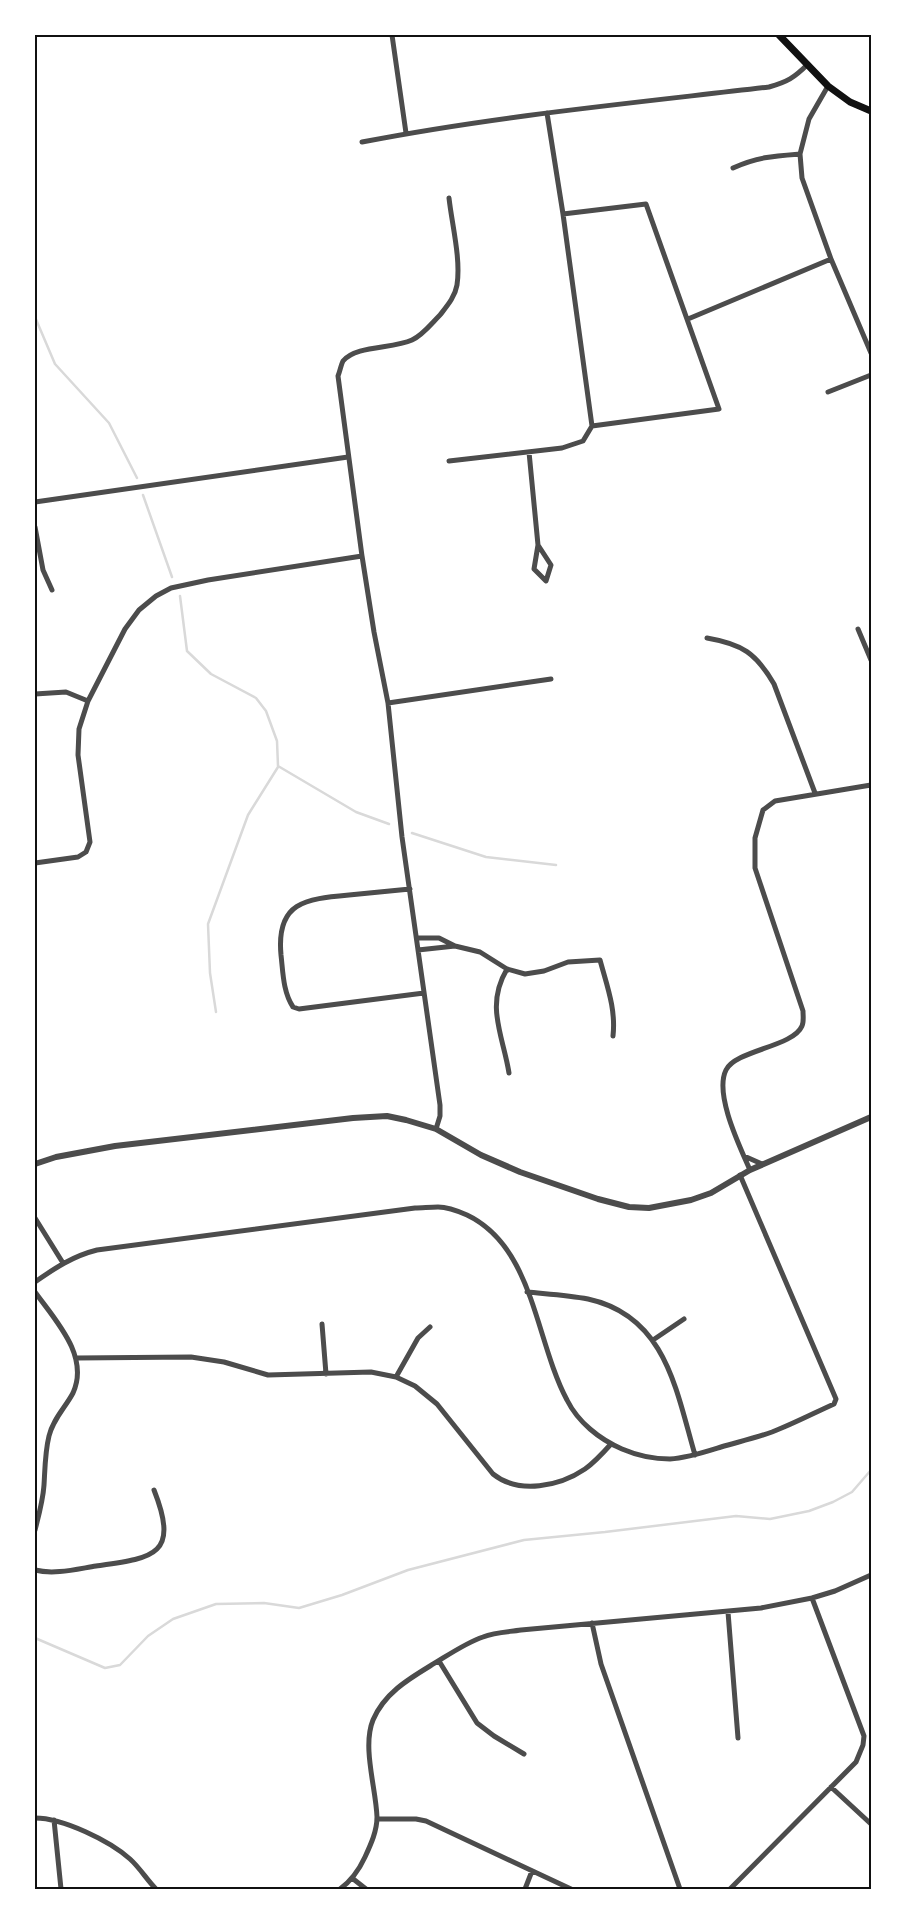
<svg xmlns="http://www.w3.org/2000/svg" width="906" height="1924" viewBox="0 0 906 1924" font-family="'Work Sans',sans-serif">
  <style>
    .lines { fill: none; stroke-linecap: round; stroke-linejoin: round }
    .stream { stroke: #d9d9d9; stroke-width: 2.5 }
    .minor { stroke: #4c4c4c; stroke-width: 5 }
    .tertiary { stroke: #4c4c4c; stroke-width: 6 }
    .secondary { stroke: #111; stroke-width: 7 }
    .neatline { fill: none; stroke: #111; stroke-width: 2 }
  </style>
  <rect width="100%" height="100%" fill="#fff"/>
  <g class="lines">
    <path class="stream" d="M35 317 55 364 109 423 137 478
      M143 495 172 577
      M180 596 187 651 211 674 256 698 266 711 277 741 278 766 356 812 389 824
      M412 833 486 857 556 865
      M216 1012 210 973 208 924 248 815 278 767
      M35 1638 105 1668 120 1665 148 1636 173 1619 216 1604 264 1603 299 1608 342 1595 408 1570 524 1540 605 1532 736 1516 770 1519 809 1511 833 1502 852 1492 871 1470"/>
    <path class="minor" d="M392 35 406 133
      M828 86 809 119 800 154 802 178 831 259 871 353
      M547 113 563 214 592 426
      M362 142C496 116 633 103 769 87 787 82 794 78 808 64
      M733 168C757 157 774 156 800 154
      M563 214 646 204 719 409 592 426
      M688 319 831 259
      M828 392 871 375
      M529 452 538 545 551 565 546 581 534 569 538 545
      M449 461 562 448 583 441 592 426
      M35 502 348 457
      M35 527 43 570 52 590
      M858 629 871 660
      M707 638C742 644 756 653 774 684L815 793
      M35 694 66 692 88 701
      M388 703 551 679
      M35 863 78 857 86 852 90 842 78 755 79 729 88 701 125 629 139 610 156 596 171 588 208 580 362 556
      M410 889C390 891 369 893 349 895 305 899 276 902 281 955 283 972 283 992 293 1007L299 1009 424 993
      M417 938H439L455 946 480 952 507 969 525 974 544 971 568 962 600 960C607 986 616 1009 613 1036
      M418 950 455 946
      M507 969C485 1006 503 1035 509 1073
      M436 1129 440 1116V1105L402 837 388 703 374 632 362 556 338 376C340 371 341 365 343 361 356 345 393 349 412 340 423 335 431 324 440 315 447 306 455 297 457 285 461 259 452 225 449 198
      M744 1156 762 1164
      M750 1170C740 1147 714 1094 726 1070 736 1050 793 1047 802 1026 804 1022 803 1016 803 1011L755 868V838L763 810 775 801 871 785
      M35 1218 63 1263
      M35 1282C55 1268 73 1256 97 1250L415 1208C422 1208 430 1207 438 1207 447 1207 458 1211 467 1215 534 1247 535 1340 567 1400 578 1422 599 1439 622 1449 636 1455 654 1459 670 1459 687 1458 705 1452 721 1447 738 1442 755 1438 772 1432 793 1424 814 1413 834 1404L836 1399 740 1175
      M35 1292C55 1320 90 1356 73 1393 65 1408 53 1419 49 1436 45 1452 45 1469 44 1485 43 1500 39 1515 35 1530
      M527 1292C547 1294 568 1295 588 1299 666 1316 676 1390 695 1455
      M322 1324 326 1374
      M653 1340 684 1319
      M77 1358 191 1357 224 1362 268 1375 371 1372 396 1377 415 1386 437 1404 493 1474C519 1495 560 1486 585 1469 595 1462 603 1453 611 1444
      M396 1377 418 1338 430 1327
      M35 1570C54 1575 77 1569 96 1566 153 1558 180 1556 154 1490
      M728 1612 738 1738
      M592 1623 601 1664 680 1889
      M439 1661 477 1723 494 1736 524 1754
      M831 1787 871 1824
      M35 1818C63 1818 110 1841 130 1859 140 1868 147 1880 156 1889
      M377 1819H416L426 1821 571 1889
      M54 1820 61 1889
      M352 1878 366 1889
      M340 1889C351 1881 359 1870 365 1857 371 1844 377 1831 377 1817 376 1788 362 1747 373 1720 384 1694 407 1680 430 1666 447 1656 465 1643 483 1637 495 1632 508 1632 521 1630L761 1608 812 1598 835 1591 871 1575
      M525 1889 532 1871
      M730 1889 856 1762 863 1745 864 1736 812 1598"/>
    <path class="tertiary" d="M35 1164 56 1157 115 1146 353 1118 387 1116 406 1120 436 1129 481 1155 520 1172 598 1199 629 1207 649 1208 691 1200 711 1193 750 1170 871 1117"/>
    <path class="secondary" d="M779 35 828 86 850 102 871 111"/>
  </g>
  <rect width="906" height="1924" fill="none" stroke="#ffffff" stroke-width="72"/>
  <rect x="36" y="36" width="834" height="1852" class="neatline"/>
</svg>
